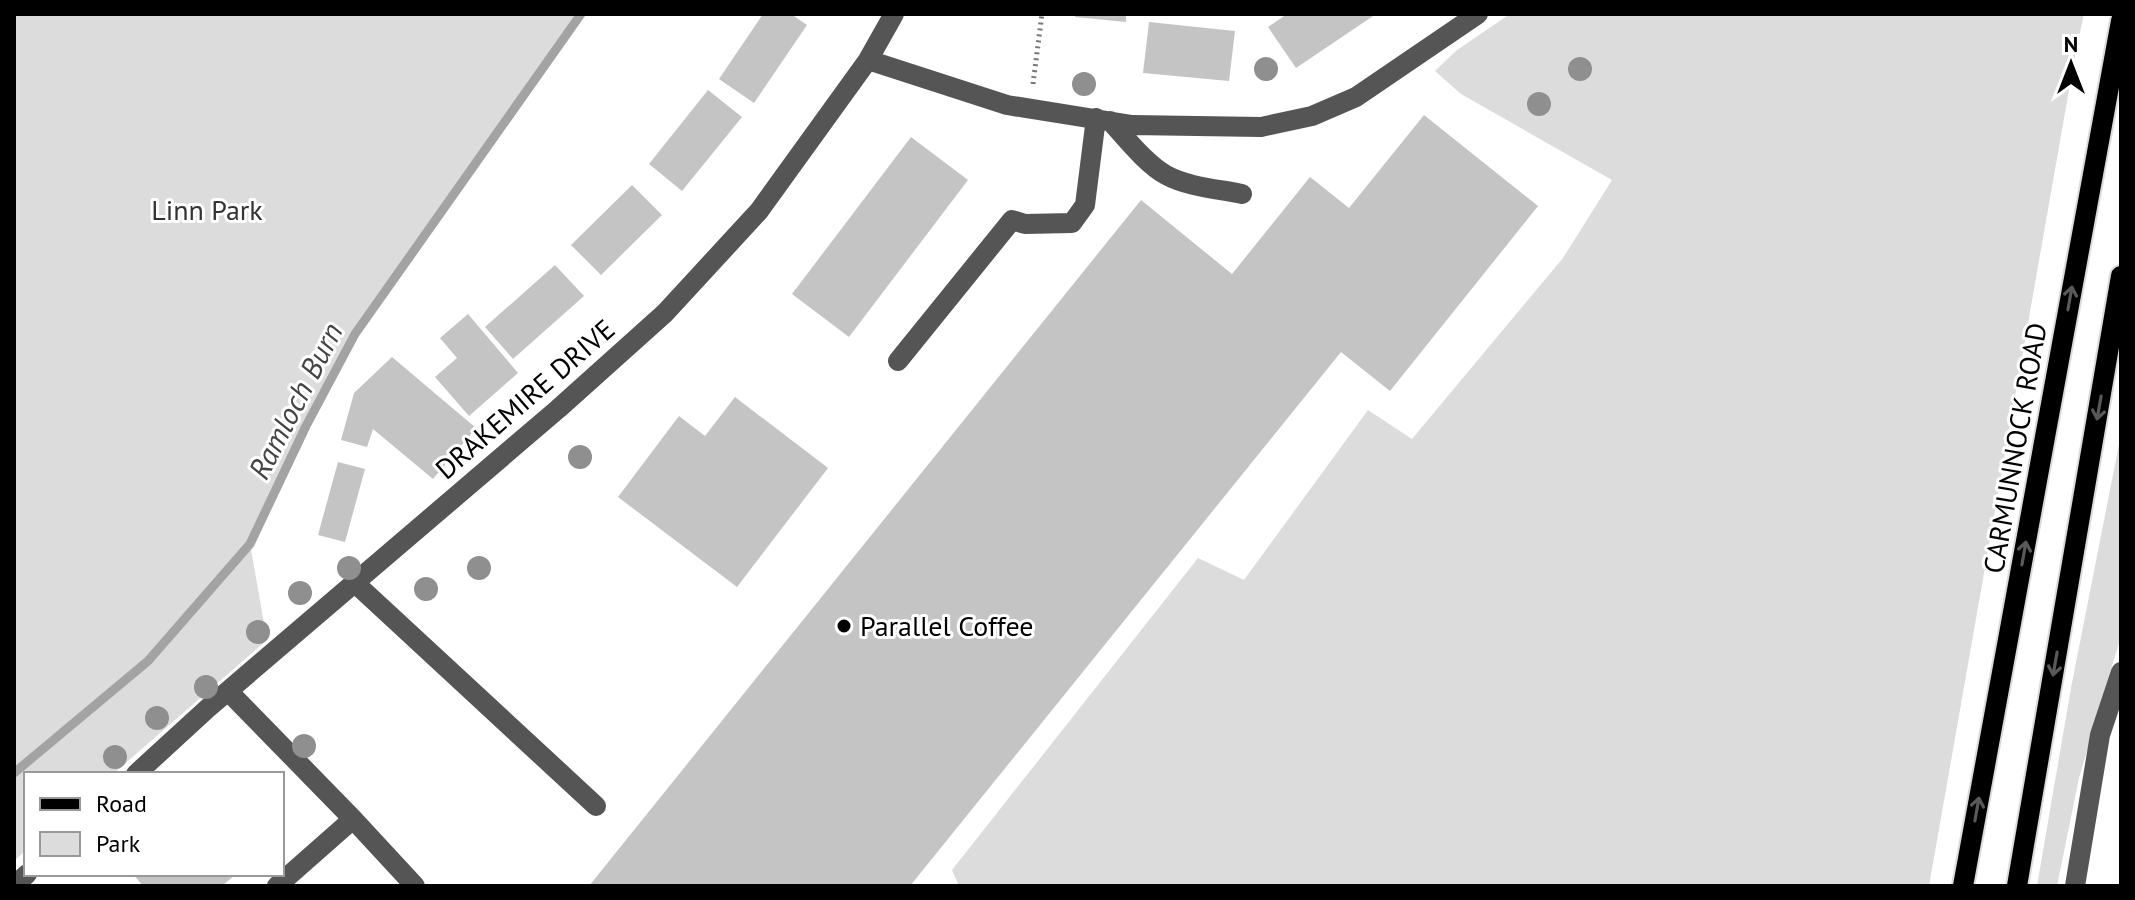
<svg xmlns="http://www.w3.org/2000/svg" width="2135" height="900" viewBox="0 0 2135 900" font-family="'PT Sans',sans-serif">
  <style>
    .green { fill: #dcdcdc }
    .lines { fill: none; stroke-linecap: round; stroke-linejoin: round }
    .stream { stroke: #a3a3a3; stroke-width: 9 }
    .building { fill: #c4c4c4 }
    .major-casing { stroke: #dbdbdb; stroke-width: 24 }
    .path { stroke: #777; stroke-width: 5; stroke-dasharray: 2 4; stroke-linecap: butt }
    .minor { stroke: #555; stroke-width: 20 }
    .major { stroke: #000; stroke-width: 20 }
    .tree { fill: #8f8f8f }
    .oneway { stroke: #595959 }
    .poi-dot { fill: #000; stroke: #fff; stroke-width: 3 }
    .labels { text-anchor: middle; stroke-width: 6; stroke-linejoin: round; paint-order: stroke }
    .park-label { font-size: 28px; fill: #333; stroke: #fff }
    .street-label { font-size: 28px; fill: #000; stroke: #fff }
    .poi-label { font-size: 28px; fill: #000; stroke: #fff; text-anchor: start }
    .water-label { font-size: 30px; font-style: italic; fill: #444; stroke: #fff }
  </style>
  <rect width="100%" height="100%" fill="#fff"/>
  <path class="green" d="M14 14H579L355 334 306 426 250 544 267 640 113 774H26V850L14 861Z
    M1510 14H2084L2075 56 1929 886H959L952 870 1198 558 1244 580 1368 410 1412 439 1563 258 1612 180 1461 94 1435 71 1457 50Z
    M2121 434V636L2079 778 2057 886H2037L2071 688Z"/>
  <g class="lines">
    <path class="stream" d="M14 773 148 661 250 544 306 426 355 334 581 14"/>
  </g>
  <path class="building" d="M763 14H791L807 25 754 103 719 79Z
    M1076 14H1126V22L1075 17Z
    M1287 14H1376L1296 68 1268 27Z
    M1149 22 1235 31 1229 81 1143 73Z
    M708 90 742 117 682 191 649 164Z
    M1424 115 1538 206 1390 391 1341 352 910 886H589L1141 200 1232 274 1310 177 1349 208Z
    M911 137 968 180 849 337 792 294Z
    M632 185 662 215 601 275 571 245Z
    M555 265 584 296 513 359 485 327Z
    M468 314 518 373 469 416 435 377 457 358 440 338Z
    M392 357 476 428 433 479 373 429 367 447 341 440 354 393Z
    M735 397 828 468 737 587 618 497 679 416 705 436Z
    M338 462 365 469 345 542 318 535Z
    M133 874H236L222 886H143Z"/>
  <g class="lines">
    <defs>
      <path id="major" d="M1963 886 2121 21
        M2017 886 2121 276"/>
    </defs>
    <use href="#major" class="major-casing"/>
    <path class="path" d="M1033 84 1042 14"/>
    <path class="minor" d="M868 60 1007 105 1132 125 1261 127 1312 116 1356 97 1478 14
      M1110 121C1126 138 1146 164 1166 175 1188 187 1218 189 1242 194
      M898 361 1012 220 1025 224 1072 223 1085 205 1096 118
      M355 583 596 806
      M228 691 353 819 277 886
      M136 774 208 708 558 409 665 313 759 211 868 60 894 14
      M353 819 415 886
      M14 886 27 874
      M2075 886 2100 735 2121 672"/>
    <use href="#major" class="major"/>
  </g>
  <g class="tree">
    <circle cx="1266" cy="69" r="12"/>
    <circle cx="1580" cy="69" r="12"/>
    <circle cx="1084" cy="84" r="12"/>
    <circle cx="1539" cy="104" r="12"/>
    <circle cx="580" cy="457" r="12"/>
    <circle cx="349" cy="568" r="12"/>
    <circle cx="479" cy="568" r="12"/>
    <circle cx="426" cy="589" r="12"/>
    <circle cx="300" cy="593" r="12"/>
    <circle cx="258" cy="632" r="12"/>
    <circle cx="206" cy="687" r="12"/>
    <circle cx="157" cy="718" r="12"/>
    <circle cx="304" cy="746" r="12"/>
    <circle cx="115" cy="757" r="12"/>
  </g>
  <defs><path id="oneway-shaft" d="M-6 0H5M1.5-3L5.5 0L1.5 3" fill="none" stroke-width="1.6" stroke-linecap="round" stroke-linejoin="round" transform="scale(2)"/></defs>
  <g class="oneway">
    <use href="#oneway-shaft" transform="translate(2070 298) rotate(-80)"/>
    <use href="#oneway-shaft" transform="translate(2099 408) rotate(100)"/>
    <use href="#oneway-shaft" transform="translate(2024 553) rotate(-80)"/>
    <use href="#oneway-shaft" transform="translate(2055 664) rotate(100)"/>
    <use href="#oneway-shaft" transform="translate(1977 809) rotate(-80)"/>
  </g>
  <circle class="poi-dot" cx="844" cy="626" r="8"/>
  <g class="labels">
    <g class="park-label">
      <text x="207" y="220">Linn Park</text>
    </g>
    <g class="street-label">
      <text transform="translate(525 399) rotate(-41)" y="10">DRAKEMIRE DRIVE</text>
      <text transform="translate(2015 448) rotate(-80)" y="10">CARMUNNOCK ROAD</text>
    </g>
    <g class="poi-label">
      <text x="860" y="636">Parallel Coffee</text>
    </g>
    <g class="water-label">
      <text transform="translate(296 401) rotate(-63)" y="10">Ramloch Burn</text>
    </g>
  </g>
  <rect width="2135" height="900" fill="none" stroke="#000000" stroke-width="32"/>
  <rect x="24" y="772" width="260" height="104" fill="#ffffff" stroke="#999999" stroke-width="2"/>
  <rect x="40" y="798" width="40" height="12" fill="#000000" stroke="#999999" stroke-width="2"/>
  <text x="96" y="812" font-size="24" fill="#000000">Road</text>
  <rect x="40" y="832" width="40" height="24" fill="#dcdcdc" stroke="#999999" stroke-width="2"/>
  <text x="96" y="852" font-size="24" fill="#000000">Park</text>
  <g transform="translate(2071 64)" stroke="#ffffff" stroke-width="6" paint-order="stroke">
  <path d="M0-6L14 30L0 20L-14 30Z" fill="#000000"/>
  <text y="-12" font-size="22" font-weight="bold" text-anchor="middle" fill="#000000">N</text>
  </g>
</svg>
